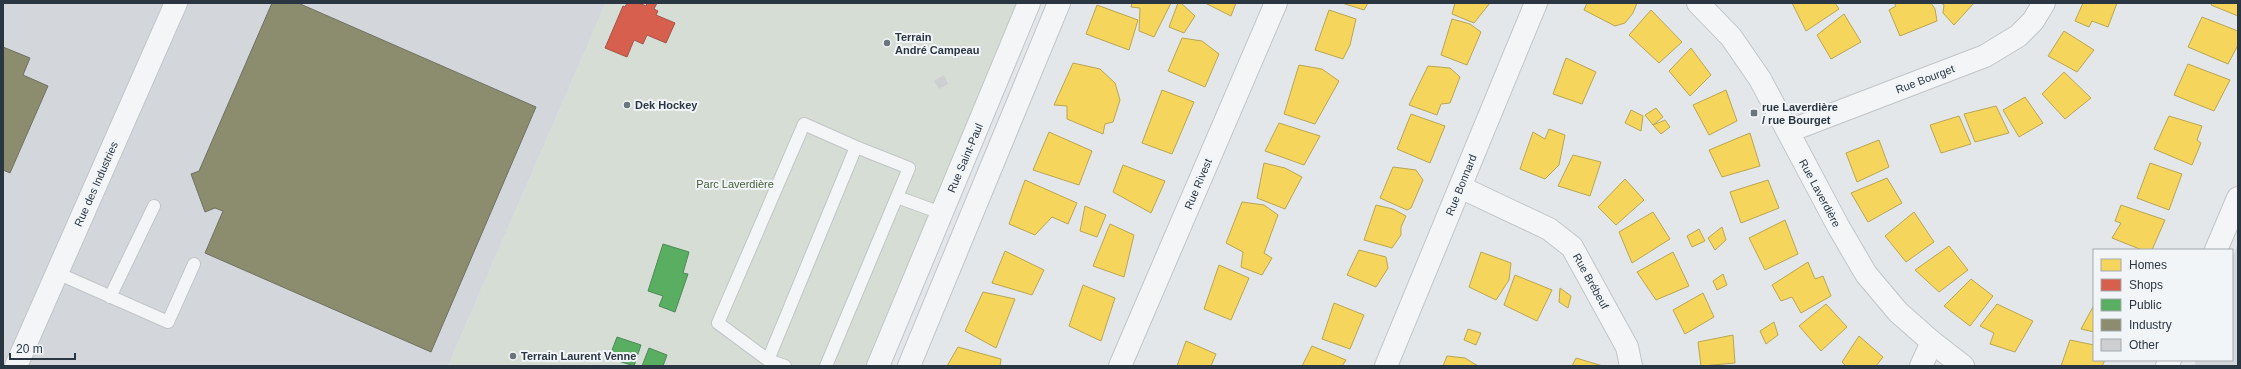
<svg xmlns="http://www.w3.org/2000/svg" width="2241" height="369" viewBox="0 0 2241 369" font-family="Arial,sans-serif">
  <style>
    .built { fill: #d3d7dc }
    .green { fill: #d6ddd5 }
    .homes { fill: #f6d55c; stroke: #b9a654 }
    .shops { fill: #d6604d; stroke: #a2544a }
    .public { fill: #5aae61; stroke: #4c8a58 }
    .industry { fill: #8c8c6e; stroke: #6f7261 }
    .building { fill: #cdcfd1 }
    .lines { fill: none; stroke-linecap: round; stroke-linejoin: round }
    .service-casing { stroke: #c2c5c7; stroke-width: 14 }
    .minor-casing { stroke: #c2c5c7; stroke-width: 24 }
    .tertiary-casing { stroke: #c2c5c7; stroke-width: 24 }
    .service { stroke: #f3f5f6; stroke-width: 12 }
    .minor { stroke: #f3f5f6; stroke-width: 22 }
    .tertiary { stroke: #f3f5f6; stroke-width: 22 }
    .poi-dot { fill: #6b757d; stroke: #f2f5f8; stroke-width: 1.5 }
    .labels { text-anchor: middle; stroke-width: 4; stroke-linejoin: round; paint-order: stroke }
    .poi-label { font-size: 11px; font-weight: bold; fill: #2a3743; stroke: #f2f5f8; text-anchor: start }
    .street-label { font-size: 11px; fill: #2a3743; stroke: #f2f5f8 }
    .park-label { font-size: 11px; fill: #455e38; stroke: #f2f5f8 }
  </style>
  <rect width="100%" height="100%" fill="#e4e7e9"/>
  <path class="built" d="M3 3H606L448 366H3Z
    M2238 244V366H2194L2196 360H2232V259Z"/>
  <path class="green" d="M606 3H1022L872 366H448Z"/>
  <path class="homes" d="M1132 3H1171L1154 37 1139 31 1140 8 1131 7Z
    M1178 3H1181L1195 16 1184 33 1169 27Z
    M1205 3H1236L1231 16Z
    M1342 3H1368L1364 10Z
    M1455 3H1490L1474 23 1452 14Z
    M1587 3H1637L1633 13 1625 23 1615 26 1584 10Z
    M1792 3H1835L1839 9 1806 31Z
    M1894 3H1931L1935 9 1937 21 1900 36 1889 10 1896 6Z
    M1941 3H1974L1954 25 1943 13 1944 5Z
    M2083 3H2117L2108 27 2092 21 2089 27 2075 21Z
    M2212 3H2238V16L2211 5Z
    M1097 5 1138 20 1129 50 1086 34Z
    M1329 10 1356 19 1350 45 1343 59 1315 50Z
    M1651 10 1682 42 1659 63 1629 35Z
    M1844 14 1861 42 1831 59 1817 35Z
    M2202 17 2238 31V45L2228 64 2188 47Z
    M1452 19 1470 24 1481 32 1467 65 1441 55Z
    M2064 31 2094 50 2077 72 2048 56Z
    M1182 38 1202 41 1219 54 1205 87 1168 71Z
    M1691 48 1711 75 1690 96 1669 71Z
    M1566 58 1596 72 1582 104 1553 94Z
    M1073 63 1100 69 1115 83 1120 100 1113 122 1105 124 1103 134 1067 119V106L1054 105Z
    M2188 64 2230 80 2214 111 2174 95Z
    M1299 65 1322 69 1339 81 1315 124 1284 114Z
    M1428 66 1450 68 1460 77 1450 103 1441 104 1437 115 1409 105Z
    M2064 72 2091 98 2065 119 2042 94Z
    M1162 90 1194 102 1172 154 1142 143Z
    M1726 90 1737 121 1709 135 1693 105Z
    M2025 97 2043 123 2019 137 2003 110Z
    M1996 106 2009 133 1975 142 1964 114Z
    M1656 108 1663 117 1653 125 1645 115Z
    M1631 110 1643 116 1641 131 1625 123Z
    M1411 114 1445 126 1430 163 1397 149Z
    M1959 116 1971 144 1941 153 1930 125Z
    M2169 116 2202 126 2197 140 2201 143 2192 165 2154 149Z
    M1665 120 1670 127 1661 134 1653 125Z
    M1279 123 1320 136 1304 165 1265 151Z
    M1549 129 1565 135 1559 165 1545 179 1520 169 1533 132 1545 139Z
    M1049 132 1092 151 1079 185 1033 170Z
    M1750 133 1760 166 1722 177 1709 150Z
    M1879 140 1889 167 1857 182 1846 153Z
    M1573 155 1601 162 1590 196 1558 186Z
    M1264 163 1285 168 1302 177 1285 209 1257 198Z
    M2150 163 2182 174 2169 210 2137 198Z
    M1123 165 1165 181 1151 213 1113 192Z
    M1393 167 1416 170 1423 180 1411 208 1407 210 1380 198Z
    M1887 178 1902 203 1868 222 1851 193Z
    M1625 179 1644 200 1616 225 1598 207Z
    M1025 180 1077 203 1068 224 1052 217 1035 235 1009 224Z
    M1768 180 1779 208 1741 223 1730 192Z
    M1242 202 1264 205 1278 215 1264 253 1272 258 1262 275 1241 267 1243 252 1226 243Z
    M1376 205 1393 209 1406 216 1401 227V235L1392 248 1364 240Z
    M2121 205 2165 220 2152 250H2142L2112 238 2121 223 2115 221Z
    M1085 206 1106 215 1097 237 1080 231Z
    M1653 212 1670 239 1632 263 1619 232Z
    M1914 212 1934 242 1906 262 1885 236Z
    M1785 220 1798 254 1765 270 1749 238Z
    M1110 224 1134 235 1124 277 1093 266Z
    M1722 227 1726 240 1715 250 1708 238Z
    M1699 229 1705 241 1692 247 1687 236Z
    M1949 246 1968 270 1939 292 1915 270Z
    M1359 250 1386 257 1388 268 1376 287 1347 275Z
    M1005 251 1044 270 1032 295 992 283Z
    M1481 252 1511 263 1509 280 1496 300 1469 287Z
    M1673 252 1689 286 1656 300 1637 272Z
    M1808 262 1815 279 1823 276 1831 296 1801 313 1792 297 1781 301 1772 285Z
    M1219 265 1249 278 1231 320 1204 309Z
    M1723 274 1727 285 1717 290 1713 281Z
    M1515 275 1552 290 1537 321 1504 305Z
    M1971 279 1993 296 1970 326 1944 306Z
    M1083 285 1115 298 1101 341 1069 326Z
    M1560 288 1571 296 1568 308 1559 302Z
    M983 292 1015 299 996 348 965 331Z
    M1703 293 1714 317 1685 334 1673 310Z
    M1334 303 1364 315 1350 349 1322 339Z
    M1826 304 1847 327 1821 351 1799 326Z
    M1997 304 2033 321 2015 352 1990 344 1994 333 1980 326Z
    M2094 305V332L2081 329Z
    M1774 322 1778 335 1766 344 1760 331Z
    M1468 329 1481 333 1476 345 1464 340Z
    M1733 335 1735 363 1701 366 1698 342Z
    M1859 336 1883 357 1876 366H1846L1842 362Z
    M2070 340 2094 345V360H2105L2102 366H2061Z
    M1186 341 1216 354 1211 366H1177Z
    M1312 346 1346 360 1342 366H1302Z
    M958 347 1001 359 1000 366H947Z
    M1447 356 1465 358 1478 366H1443Z
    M1576 358 1603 366H1572Z"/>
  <path class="shops" d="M627 3H639L646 6 647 3H657L654 9 658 11 656 15 675 23 666 43 647 35 643 44 634 40 627 57 605 48 623 6 625 7Z"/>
  <path class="public" d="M663 244 689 252 683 273 688 274 675 312 659 306 663 296 648 291Z
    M617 337 641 345 634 366 609 358Z
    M649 348 667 355 663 366H642Z"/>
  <path class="industry" d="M272 3H298L536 107 431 352 205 253 223 211 215 208 205 212 191 174 199 171Z
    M3 47 30 58 23 75 48 86 10 173 3 170Z"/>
  <path class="building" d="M944 75 948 84 939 89 934 81Z"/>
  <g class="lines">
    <defs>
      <path id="service" d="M897 197 941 213
        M57 273 168 322 194 264
        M110 297 154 206
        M768 360 718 323 804 124 856 147
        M785 366 768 360 856 147 909 168 826 366"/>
      <path id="minor" d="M1698 3 1731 37 1760 79 1838 226 1866 274 1898 312 1932 342 1963 366
        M1789 131 1985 56 2018 36 2033 21 2044 3
        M1460 187 1549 229 1572 247 1627 347 1631 366
        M2216 250 2238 198
        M16 366 176 3
        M1120 366 1276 3
        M1386 366 1536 3
        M1921 366 1932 342
        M2167 366 2170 360"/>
      <path id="tertiary" d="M878 366 1029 3
        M909 366 1059 3"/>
    </defs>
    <use href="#service" class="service-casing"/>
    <use href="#minor" class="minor-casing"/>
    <use href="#tertiary" class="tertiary-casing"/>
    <use href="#service" class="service"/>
    <use href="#minor" class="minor"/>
    <use href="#tertiary" class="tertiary"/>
  </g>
  <g class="poi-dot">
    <circle cx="887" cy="43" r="4"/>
    <circle cx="627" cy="105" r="4"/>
    <rect x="1750" y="109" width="8" height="8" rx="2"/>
    <circle cx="513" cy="356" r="4"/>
  </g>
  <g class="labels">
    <g class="poi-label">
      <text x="895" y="41">Terrain<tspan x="895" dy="13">André Campeau</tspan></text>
      <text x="635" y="109">Dek Hockey</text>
      <text x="1762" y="111">rue Laverdière<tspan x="1762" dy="13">/ rue Bourget</tspan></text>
      <text x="521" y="360">Terrain Laurent Venne</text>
    </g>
    <g class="street-label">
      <text transform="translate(1925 79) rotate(-21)" y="4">Rue Bourget</text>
      <text transform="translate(965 158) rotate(-67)" y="4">Rue Saint-Paul</text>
      <text transform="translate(96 184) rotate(-66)" y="4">Rue des Industries</text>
      <text transform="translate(1198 184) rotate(-67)" y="4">Rue Rivest</text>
      <text transform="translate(1461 185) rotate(-68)" y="4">Rue Bonnard</text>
      <text transform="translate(1820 193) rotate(62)" y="4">Rue Laverdière</text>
      <text transform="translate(1591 281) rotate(61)" y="4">Rue Brébeuf</text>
    </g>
    <g class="park-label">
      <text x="735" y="188">Parc Laverdière</text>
    </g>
  </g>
  <rect width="2241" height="369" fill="none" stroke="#2a3743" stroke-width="8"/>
  <rect x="2093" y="249" width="140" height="112" fill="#f2f5f8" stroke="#a2a9b0"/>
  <rect x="2101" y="259" width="20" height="12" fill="#f6d55c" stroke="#a2a9b0"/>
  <text x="2129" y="269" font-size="12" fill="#2a3743">Homes</text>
  <rect x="2101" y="279" width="20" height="12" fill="#d6604d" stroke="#a2a9b0"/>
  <text x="2129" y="289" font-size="12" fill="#2a3743">Shops</text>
  <rect x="2101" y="299" width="20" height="12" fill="#5aae61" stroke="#a2a9b0"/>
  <text x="2129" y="309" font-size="12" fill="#2a3743">Public</text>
  <rect x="2101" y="319" width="20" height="12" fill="#8c8c6e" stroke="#a2a9b0"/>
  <text x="2129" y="329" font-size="12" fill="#2a3743">Industry</text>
  <rect x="2101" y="339" width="20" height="12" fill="#cdcfd1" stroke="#a2a9b0"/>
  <text x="2129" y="349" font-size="12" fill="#2a3743">Other</text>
  <path d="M10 353v6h65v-6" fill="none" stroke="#2a3743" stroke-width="2"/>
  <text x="16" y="353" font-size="12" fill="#2a3743" stroke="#f2f5f8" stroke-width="3" paint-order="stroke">20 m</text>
</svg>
